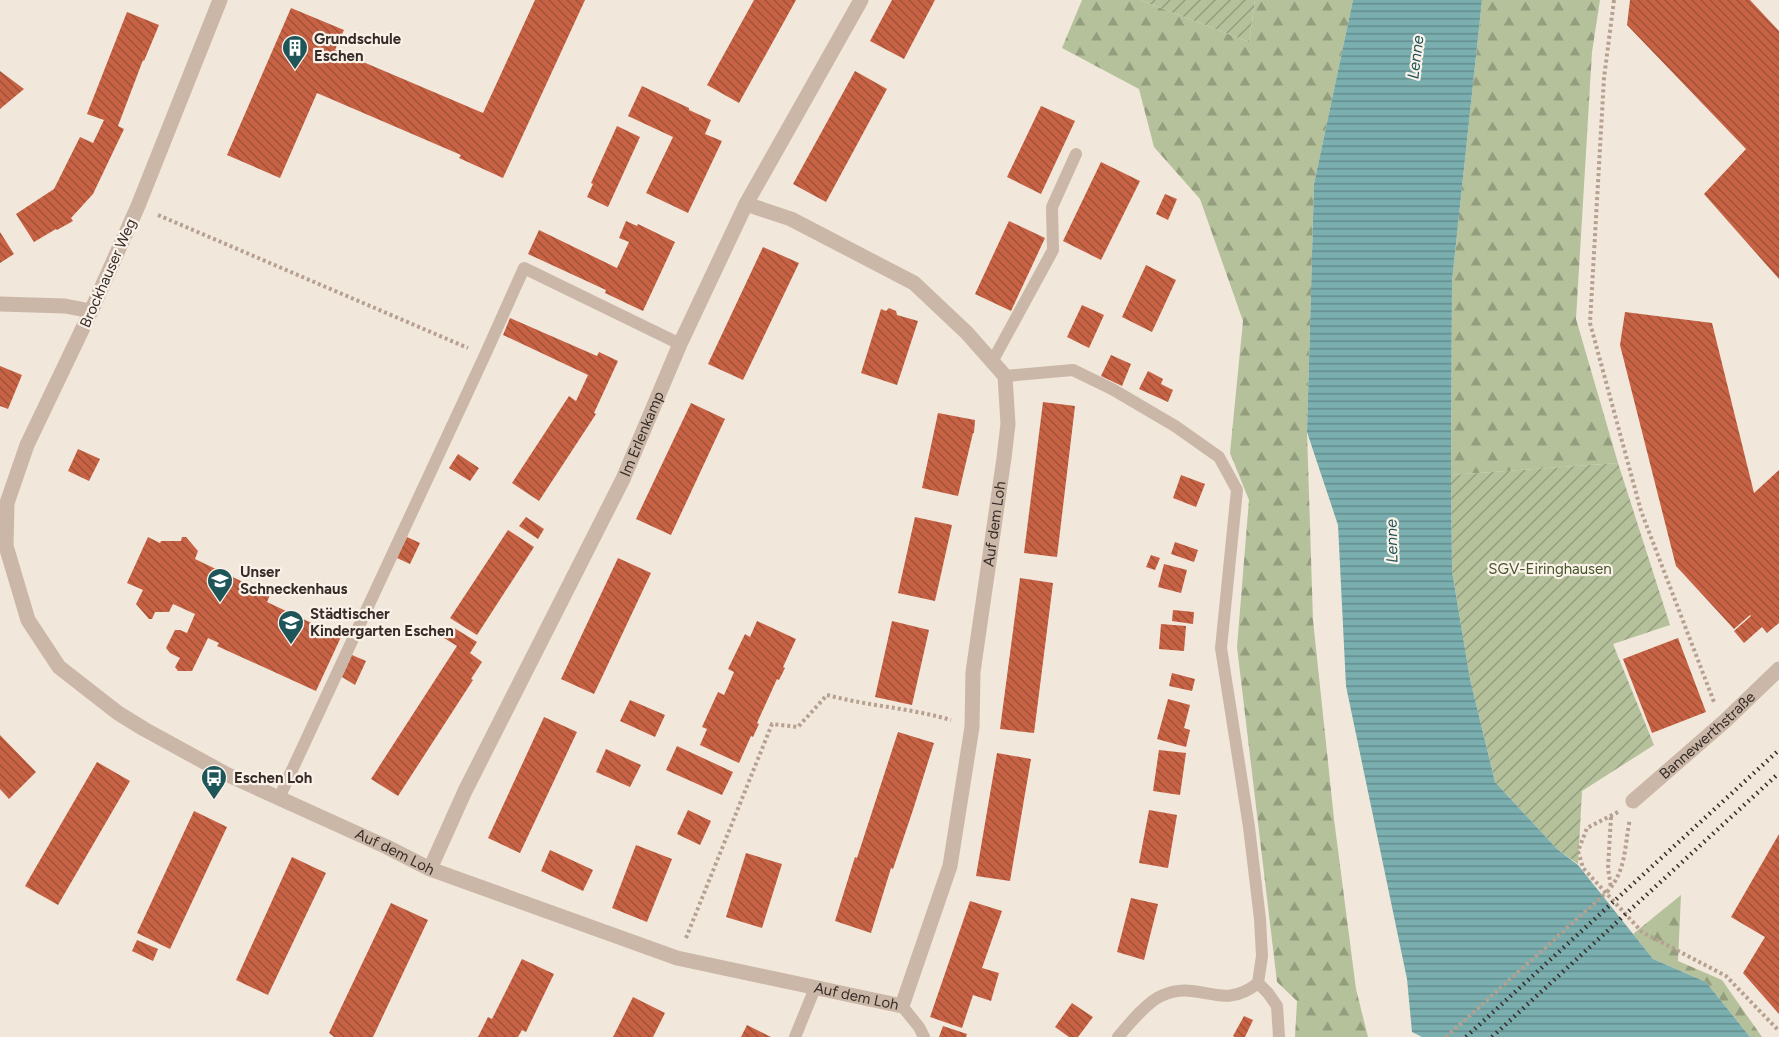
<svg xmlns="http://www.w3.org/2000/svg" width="1779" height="1037" viewBox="0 0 1779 1037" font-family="Figtree,sans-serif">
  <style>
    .forest { fill: url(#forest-firs) }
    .garden { fill: url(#garden-furrows) }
    .water { fill: url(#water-rules) }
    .building { fill: url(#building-back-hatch) }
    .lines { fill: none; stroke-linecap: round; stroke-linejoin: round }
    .path { stroke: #b6a191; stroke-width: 4; stroke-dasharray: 3 3; stroke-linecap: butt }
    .lane { stroke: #cab7a7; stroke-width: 12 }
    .street { stroke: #cab7a7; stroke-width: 15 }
    .rail { stroke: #372c28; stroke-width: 4.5; stroke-dasharray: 1.5 4.5; stroke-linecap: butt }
    .path-bridge { stroke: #b6a191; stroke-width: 4; stroke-dasharray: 3 3; stroke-linecap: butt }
    .labels { text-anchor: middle; stroke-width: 4.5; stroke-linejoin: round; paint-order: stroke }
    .poi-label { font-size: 15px; font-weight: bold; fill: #372c28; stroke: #faf1e8; text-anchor: start }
    .street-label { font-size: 15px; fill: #372c28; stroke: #faf1e8 }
    .park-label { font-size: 15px; fill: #46552b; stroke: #faf1e8 }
    .water-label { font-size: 16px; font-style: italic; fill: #1d5559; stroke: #faf1e8 }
  </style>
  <defs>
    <pattern id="forest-firs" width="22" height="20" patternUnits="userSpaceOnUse" patternTransform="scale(1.5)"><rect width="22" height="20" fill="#b5c19b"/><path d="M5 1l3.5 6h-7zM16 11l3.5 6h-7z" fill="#949d7e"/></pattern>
    <pattern id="garden-furrows" width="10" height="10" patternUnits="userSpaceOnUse" patternTransform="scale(1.5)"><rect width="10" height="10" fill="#b5c19b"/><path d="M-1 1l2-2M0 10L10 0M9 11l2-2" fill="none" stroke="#949d7e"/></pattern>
    <pattern id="water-rules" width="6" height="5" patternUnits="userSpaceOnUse" patternTransform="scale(1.5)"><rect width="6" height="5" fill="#7aaeaf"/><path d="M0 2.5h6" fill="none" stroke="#658e8e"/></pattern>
    <pattern id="building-back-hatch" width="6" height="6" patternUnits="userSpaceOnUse" patternTransform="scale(1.5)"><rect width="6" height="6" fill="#c76244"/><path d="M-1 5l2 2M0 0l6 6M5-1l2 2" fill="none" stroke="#a25139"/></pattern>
  </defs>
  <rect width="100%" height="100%" fill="#f2e7db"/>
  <path class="forest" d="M1082 0H1140L1249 42 1255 0H1353L1314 184 1307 432 1313 620 1334 819 1356 989 1368 1037H1295L1297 1001 1277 982 1237 647 1249 500 1230 453 1243 321 1200 199 1154 147 1139 89 1062 48Z
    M1482 0H1600L1592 52 1576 319 1618 463 1451 475 1452 281Z
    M1681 895 1678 961 1722 980 1762 1037H1750L1706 982 1653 959 1633 934Z"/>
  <path class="garden" d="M1140 0H1255L1249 42Z
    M1618 463 1670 625 1613 644 1654 745 1582 791 1578 864 1557 849 1495 782 1470 679 1452 571 1451 475Z"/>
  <path class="water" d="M1353 0H1482L1452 281 1451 475 1452 571 1470 679 1495 782 1557 849 1578 865 1653 959 1706 982 1750 1037H1422L1412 1032 1407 979 1346 686 1338 525 1307 432 1314 184Z"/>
  <path class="building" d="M535 0H585L503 178 459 158 461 155 317 93 280 178 227 155 291 8 344 30 335 50 483 113Z
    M754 0H796L739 103 707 85Z
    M892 0H935L904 59 870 41Z
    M1630 0H1750L1779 31V279L1704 194 1746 149 1627 25Z
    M127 12 159 25 144 61 143 60 118 126 124 129 93 194 71 218 73 221 57 230 56 229 34 242 16 214 54 189 80 137 93 143 104 120 87 114Z
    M0 71 24 89 0 109Z
    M855 71 887 89 826 202 793 184Z
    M642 86 689 108V110L711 120 705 134 722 141 688 213 646 193 673 137 628 116Z
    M1041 106 1075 121 1041 194 1007 177Z
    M617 126 640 137 608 207 587 197 593 184 591 183Z
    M1101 162 1140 181 1101 260 1063 241Z
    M1165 194 1177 199 1168 220 1156 214Z
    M626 221 637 226 638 224 675 242 643 311 605 293 606 290 528 254 539 230 617 268 629 242 619 238Z
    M1009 221 1045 238 1011 311 975 294Z
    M0 232 14 254 0 263Z
    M763 247 799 263 743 380 708 364Z
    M1146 265 1176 280 1152 332 1122 317Z
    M1082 305 1104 315 1089 348 1067 337Z
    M889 308 896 311 897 315 918 321 897 385 861 373 881 309 886 311Z
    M1625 312 1712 323 1754 493 1779 470V623L1767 633 1762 627 1744 643 1734 631 1751 616 1750 615 1734 629 1676 566 1620 345Z
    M510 318 597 356 599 352 618 361 594 413 596 414 539 501 512 483 569 396 576 401 588 375 503 335Z
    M1111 355 1131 364 1122 386 1101 376Z
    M0 366 22 375 8 409 0 406Z
    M1148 371 1163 379 1161 384 1173 390 1168 402 1139 389Z
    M1043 402 1075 406 1057 557 1024 553Z
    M691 403 725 419 671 535 636 519Z
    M938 413 975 420 974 433H973L958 496 922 488Z
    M78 449 100 459 89 481 68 471Z
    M458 454 479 468 470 481 449 468Z
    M1181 475 1205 484 1196 507 1173 498Z
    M526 517 544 529 538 539 519 526Z
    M915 517 952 525 935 601 898 593Z
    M508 530 534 547 477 635 450 618Z
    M148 537 160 543 161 541H181L182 537H186L198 551 195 559 270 595 267 602 341 637 316 691 217 646 219 643 208 638 192 671H178L175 667 180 658 170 653 166 648 175 630H180L187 633 195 614 173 604 169 612H155L152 619H149L136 604 143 590 127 583Z
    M407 537 420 543 410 564 397 558Z
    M1175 542 1198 550 1194 562 1171 554Z
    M1151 555 1160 558 1155 570 1146 567Z
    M618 558 651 573 594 694 561 679Z
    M1164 564 1187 570 1181 593 1158 587Z
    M1020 578 1053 583 1034 733 1000 729Z
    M1173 610 1194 612 1193 624 1172 621Z
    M757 621 796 639 783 667 785 668 779 680 777 679 757 723 759 724 753 737 751 736 739 763 700 745 707 729 702 727 718 692 724 695 729 684 734 672 728 669 745 634 750 637Z
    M892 621 929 630 912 705 875 697Z
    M1161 624 1186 626 1184 651 1159 649Z
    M451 626 477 642 470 653 482 662 471 679 473 680 398 796 371 779 457 646 444 638Z
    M1678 638 1706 712 1652 733 1623 659Z
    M352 655 366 661 355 685 342 677Z
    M1172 673 1195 679 1192 691 1169 686Z
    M1168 699 1190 705 1184 728 1190 730 1186 747 1157 739Z
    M630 700 665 715 655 737 620 721Z
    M544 717 577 732 520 853 488 838Z
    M898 732 934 743 913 810 893 869 891 868 871 933 835 921 855 857 857 858Z
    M0 735 36 772 9 799 0 789Z
    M677 746 733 772 722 795 666 770Z
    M606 749 641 765 630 787 596 772Z
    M1159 750 1186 753 1180 795 1153 791Z
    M997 753 1031 759 1010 881 976 876Z
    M97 762 130 781 58 905 25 886Z
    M688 810 711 821 700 845 677 834Z
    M1149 810 1177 815 1168 868 1139 863Z
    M194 811 227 827 170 949 137 933Z
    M1779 834V1014L1743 973 1765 937 1731 917Z
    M636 845 672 859 647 922 612 908Z
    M550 850 593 870 583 891 541 871Z
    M746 853 782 864 762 928 726 917Z
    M292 857 326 873 268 995 236 980Z
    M1131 898 1158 904 1144 960 1117 952Z
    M970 901 1002 911 982 968 999 973 991 1001 973 995 962 1028 930 1017Z
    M391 903 428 920 373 1037H334L329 1033Z
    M137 940 158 949 153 961 132 951Z
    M522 959 554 974 526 1032 522 1030 518 1037H478L488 1017 492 1019Z
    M633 997 665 1013 653 1037H613Z
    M1072 1003 1093 1017 1078 1037H1069L1055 1027Z
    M1244 1016 1253 1020 1245 1037H1235L1233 1036Z
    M747 1025 771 1037H741Z
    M943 1026 967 1034 966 1037H939Z"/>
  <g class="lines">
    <path class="path" d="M1614 0 1604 78 1590 323 1641 511 1714 702
      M158 215 468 348
      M1618 812 1587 828 1578 851 1583 868 1642 932 1726 976 1779 1031
      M1611 817 1608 868 1611 888
      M1607 892C1627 870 1624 847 1630 819
      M686 938 772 724 798 727 827 695C868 706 910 708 951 720"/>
    <path class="lane" d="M992 362 1053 250 1052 207 1076 154
      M1005 376 1073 370 1112 389 1175 426 1219 457 1237 490 1221 648 1249 827 1260 919 1262 956 1258 983C1221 1013 1199 978 1161 996 1147 1002 1129 1024 1118 1037
      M279 798 485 355 524 268 680 344
      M1258 983 1268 993 1277 1006 1279 1037
      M902 1006 919 1027 924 1037
      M795 1037 815 988"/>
    <g class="street">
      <path id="s1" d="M220 0 138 206 91 311 27 445 7 503 6 546 28 620 59 667 118 713 144 729 226 774 387 847 430 869 677 958 902 1006 950 866 972 727 973 672 1004 458 1008 424 1005 376 967 333 914 283 791 219 746 204"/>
      <path d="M0 304 65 306 91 311"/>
      <path id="s2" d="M1633 801 1725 721 1779 669"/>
      <path id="s3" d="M430 869 465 791 623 479 680 344 746 204 861 0"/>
    </g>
    <path class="rail" d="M1466 1037 1779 750
      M1492 1037 1779 773"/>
    <path class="path-bridge" d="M1446 1037 1607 892"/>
  </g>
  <defs>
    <symbol id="building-pin" viewBox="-11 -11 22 30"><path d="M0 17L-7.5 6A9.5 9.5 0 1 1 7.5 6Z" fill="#1d5559" stroke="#faf1e8"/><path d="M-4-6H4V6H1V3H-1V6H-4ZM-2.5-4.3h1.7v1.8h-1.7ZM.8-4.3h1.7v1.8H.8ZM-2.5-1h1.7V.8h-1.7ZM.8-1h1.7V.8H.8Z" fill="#fff"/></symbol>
    <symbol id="school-pin" viewBox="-11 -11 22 30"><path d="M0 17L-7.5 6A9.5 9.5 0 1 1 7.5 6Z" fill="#1d5559" stroke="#faf1e8"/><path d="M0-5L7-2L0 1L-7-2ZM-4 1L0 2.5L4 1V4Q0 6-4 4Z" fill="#fff"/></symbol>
    <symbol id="bus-pin" viewBox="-11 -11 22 30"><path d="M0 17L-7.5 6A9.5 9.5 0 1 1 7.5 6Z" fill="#1d5559" stroke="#faf1e8"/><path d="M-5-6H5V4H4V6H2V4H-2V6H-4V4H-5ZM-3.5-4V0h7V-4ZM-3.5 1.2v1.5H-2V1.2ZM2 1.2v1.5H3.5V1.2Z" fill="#fff"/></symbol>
  </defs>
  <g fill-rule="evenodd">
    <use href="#building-pin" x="280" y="33" width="30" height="40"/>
    <use href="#school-pin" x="205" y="566" width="30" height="40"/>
    <use href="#school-pin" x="276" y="608" width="30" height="40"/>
    <use href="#bus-pin" x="199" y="763" width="30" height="40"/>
  </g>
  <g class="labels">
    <g class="poi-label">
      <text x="314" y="44">Grundschule<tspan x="314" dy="17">Eschen</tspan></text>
      <text x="240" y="577">Unser<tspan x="240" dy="17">Schneckenhaus</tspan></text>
      <text x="310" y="619">Städtischer<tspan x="310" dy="17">Kindergarten Eschen</tspan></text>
      <text x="234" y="783">Eschen Loh</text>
    </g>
    <g class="street-label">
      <text transform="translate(108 273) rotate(-66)" y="5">Brockhauser Weg</text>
      <text dy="5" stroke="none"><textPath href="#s3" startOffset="484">Im Erlenkamp</textPath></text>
      <text dy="5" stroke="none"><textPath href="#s1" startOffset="2133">Auf dem Loh</textPath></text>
      <text dy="5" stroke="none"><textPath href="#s2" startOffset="99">Bannewerthstraße</textPath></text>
      <text dy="5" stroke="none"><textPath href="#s1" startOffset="1108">Auf dem Loh</textPath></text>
      <text dy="5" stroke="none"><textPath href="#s1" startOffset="1593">Auf dem Loh</textPath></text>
    </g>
    <g class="park-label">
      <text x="1550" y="574">SGV-Eiringhausen</text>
    </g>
    <g class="water-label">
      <text transform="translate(1415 57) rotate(-83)" y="6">Lenne</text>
      <text transform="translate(1391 541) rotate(-91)" y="6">Lenne</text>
    </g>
  </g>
</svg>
